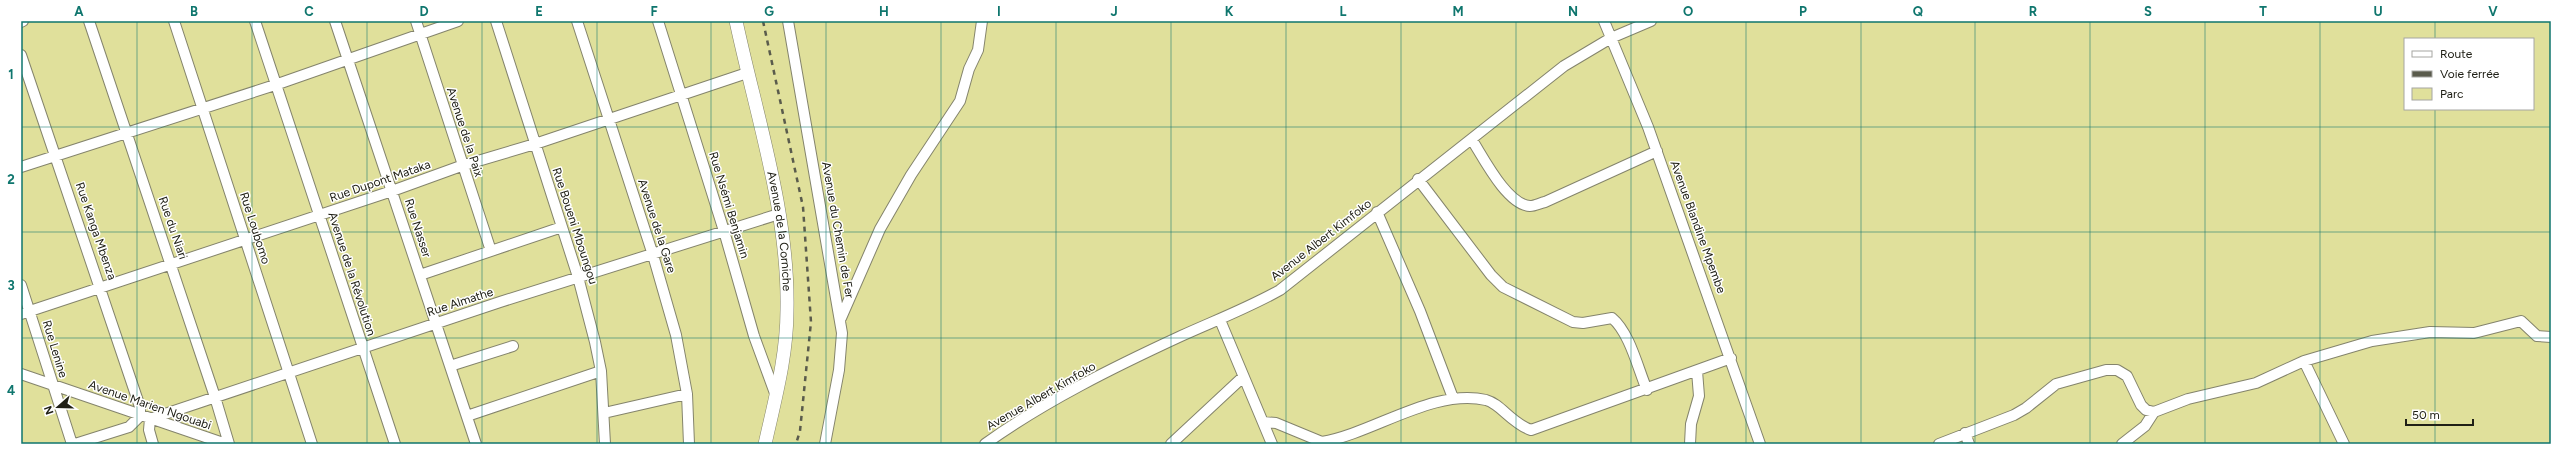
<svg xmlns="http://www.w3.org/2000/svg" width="2572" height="465" viewBox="0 0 2572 465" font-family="Figtree,sans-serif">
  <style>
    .green { fill: #e0e09b; fill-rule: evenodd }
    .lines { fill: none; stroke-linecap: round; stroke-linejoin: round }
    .minor-casing { stroke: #84846c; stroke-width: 12 }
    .tertiary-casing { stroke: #84846c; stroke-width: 14 }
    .minor { stroke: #fff; stroke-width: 10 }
    .tertiary { stroke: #fff; stroke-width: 13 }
    .rail { stroke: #5a5b4c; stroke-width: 2.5; stroke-dasharray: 5 5; stroke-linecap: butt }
    .grid { fill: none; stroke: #0f766e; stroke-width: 1; stroke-opacity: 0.55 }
    .labels { text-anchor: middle; stroke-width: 3; stroke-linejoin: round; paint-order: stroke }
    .street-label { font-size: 12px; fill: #202016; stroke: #fff }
    .neatline { fill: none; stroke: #0f766e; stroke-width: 1.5 }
    .grid-label { font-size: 13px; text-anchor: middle; font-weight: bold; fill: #0f766e }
  </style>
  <rect width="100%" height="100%" fill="#ecedd2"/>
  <path class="green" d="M21 21H2551V444H21ZM2405 39H2533V109H2405Z"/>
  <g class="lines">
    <defs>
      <path id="minor" d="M89 21 215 397 229 444
        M174 21 312 444
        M255 21 395 444
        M335 21 476 444
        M416 21 491 251
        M496 21 578 277 595 342 601 371 605 444
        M577 21 653 255 676 335 687 394 689 444
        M658 21 724 231 754 336 776 396
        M788 21 842 333 839 370 825 444
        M1604 21 1648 127 1760 444
        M21 22 23 21
        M21 55 140 407V416L129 427 75 444
        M1472 140C1483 157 1507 205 1530 206 1535 206 1540 203 1545 202L1657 151
        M21 167 275 85 458 21
        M1418 179 1491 275 1503 287 1573 322 1583 323 1612 318C1630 333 1638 369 1647 390
        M1377 212 1420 311 1453 398
        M420 275 562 227
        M21 285 72 444
        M21 314 392 191 461 166 535 144 747 73
        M841 318 880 229 911 175 960 101 969 69 978 50 982 21
        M1220 320 1272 444
        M2304 361 2344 444
        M450 366 513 346
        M21 374 226 444
        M604 413 687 394
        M467 416 601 371
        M1263 422 1276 423 1322 442C1374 433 1433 388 1486 400 1501 404 1511 423 1531 430L1731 358
        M1965 433 1969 444
        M153 444 149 430 150 419 500 302 779 214
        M985 444C1045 401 1114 367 1181 336 1214 321 1248 308 1280 290L1564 66 1611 38 1651 21
        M1171 444 1243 377
        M1690 444 1691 424 1699 396 1697 371
        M1939 444 2014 415 2026 408 2056 384 2106 370H2117L2127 376 2141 405 2146 410 2154 412 2188 399 2256 383 2304 361 2372 341 2430 332 2474 333 2521 321 2537 336 2551 337
        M2122 444 2145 426 2154 412"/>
      <g id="tertiary">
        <path id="s1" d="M736 21C756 115 789 213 787 310 787 356 775 399 765 444"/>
      </g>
    </defs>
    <use href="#minor" class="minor-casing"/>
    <use href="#tertiary" class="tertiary-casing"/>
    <use href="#minor" class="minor"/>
    <use href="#tertiary" class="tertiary"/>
    <path class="rail" d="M763 21 803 207 811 322 800 431 796 444"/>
  </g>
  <path class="grid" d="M137 21V444M252 21V444M367 21V444M482 21V444M597 21V444M711 21V444M826 21V444M941 21V444M1056 21V444M1171 21V444M1286 21V444M1401 21V444M1516 21V444M1631 21V444M1746 21V444M1861 21V444M1975 21V444M2090 21V444M2205 21V444M2320 21V444M2435 21V39M2435 109V444M21 127H2551M21 232H2551M21 338H2551"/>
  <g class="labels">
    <g class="street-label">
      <text transform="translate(465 132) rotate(72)" y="4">Avenue de la Paix</text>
      <text transform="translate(380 181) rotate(-19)" y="4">Rue Dupont Mataka</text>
      <text transform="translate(729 205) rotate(73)" y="4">Rue Nsémi Benjamin</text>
      <text transform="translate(575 226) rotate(72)" y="4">Rue Boueni Mboungou</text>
      <text transform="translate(657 226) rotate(72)" y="4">Avenue de la Gare</text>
      <text transform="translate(1698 227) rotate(70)" y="4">Avenue Blandine Mpembe</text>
      <text transform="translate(173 228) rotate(71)" y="4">Rue du Niari</text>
      <text transform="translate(255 228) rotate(72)" y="4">Rue Loubomo</text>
      <text transform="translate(418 228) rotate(72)" y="4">Rue Nasser</text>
      <text transform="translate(838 230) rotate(80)" y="4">Avenue du Chemin de Fer</text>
      <text transform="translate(96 231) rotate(71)" y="4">Rue Kanga Mbenza</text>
      <text dy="4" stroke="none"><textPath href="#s1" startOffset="215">Avenue de la Corniche</textPath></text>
      <text transform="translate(1321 240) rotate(-38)" y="4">Avenue Albert Kimfoko</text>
      <text transform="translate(352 274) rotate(72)" y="4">Avenue de la Révolution</text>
      <text transform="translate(460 302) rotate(-18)" y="4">Rue Almathe</text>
      <text transform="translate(55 349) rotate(73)" y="4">Rue Lenine</text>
      <text transform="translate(1041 396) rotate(-30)" y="4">Avenue Albert Kimfoko</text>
      <text transform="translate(150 405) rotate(19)" y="4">Avenue Marien Ngouabi</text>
    </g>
  </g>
  <rect width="2572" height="465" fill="none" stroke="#ffffff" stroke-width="44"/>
  <rect x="2404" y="38" width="130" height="72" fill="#ffffff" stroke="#a6a6a2"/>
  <rect x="2412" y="51" width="20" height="6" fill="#ffffff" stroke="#a6a6a2"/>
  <text x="2440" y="58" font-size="12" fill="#202016">Route</text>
  <rect x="2412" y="71" width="20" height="6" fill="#5a5b4c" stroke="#a6a6a2"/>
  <text x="2440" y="78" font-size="12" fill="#202016">Voie ferrée</text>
  <rect x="2412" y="88" width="20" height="12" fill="#e0e09b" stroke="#a6a6a2"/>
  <text x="2440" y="98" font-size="12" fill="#202016">Parc</text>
  <g transform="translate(58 407) rotate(250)" stroke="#ffffff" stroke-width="3" paint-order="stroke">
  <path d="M0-3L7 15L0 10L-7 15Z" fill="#202016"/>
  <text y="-6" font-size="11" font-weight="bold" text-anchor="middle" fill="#202016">N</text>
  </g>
  <path d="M2406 419v6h67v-6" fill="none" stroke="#202016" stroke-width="2"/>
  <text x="2412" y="419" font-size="12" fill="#202016" stroke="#ffffff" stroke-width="3" paint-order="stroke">50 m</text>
  <rect x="22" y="22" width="2528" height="421" class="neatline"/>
  <g class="grid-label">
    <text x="79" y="16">A</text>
    <text x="194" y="16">B</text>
    <text x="309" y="16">C</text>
    <text x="424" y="16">D</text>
    <text x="539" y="16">E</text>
    <text x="654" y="16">F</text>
    <text x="769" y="16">G</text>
    <text x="884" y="16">H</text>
    <text x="999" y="16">I</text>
    <text x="1114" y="16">J</text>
    <text x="1229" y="16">K</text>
    <text x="1343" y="16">L</text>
    <text x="1458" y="16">M</text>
    <text x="1573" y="16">N</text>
    <text x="1688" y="16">O</text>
    <text x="1803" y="16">P</text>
    <text x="1918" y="16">Q</text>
    <text x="2033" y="16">R</text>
    <text x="2148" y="16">S</text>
    <text x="2263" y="16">T</text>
    <text x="2378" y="16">U</text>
    <text x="2493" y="16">V</text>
    <text x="11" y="79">1</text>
    <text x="11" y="184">2</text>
    <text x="11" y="290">3</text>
    <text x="11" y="395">4</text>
  </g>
</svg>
